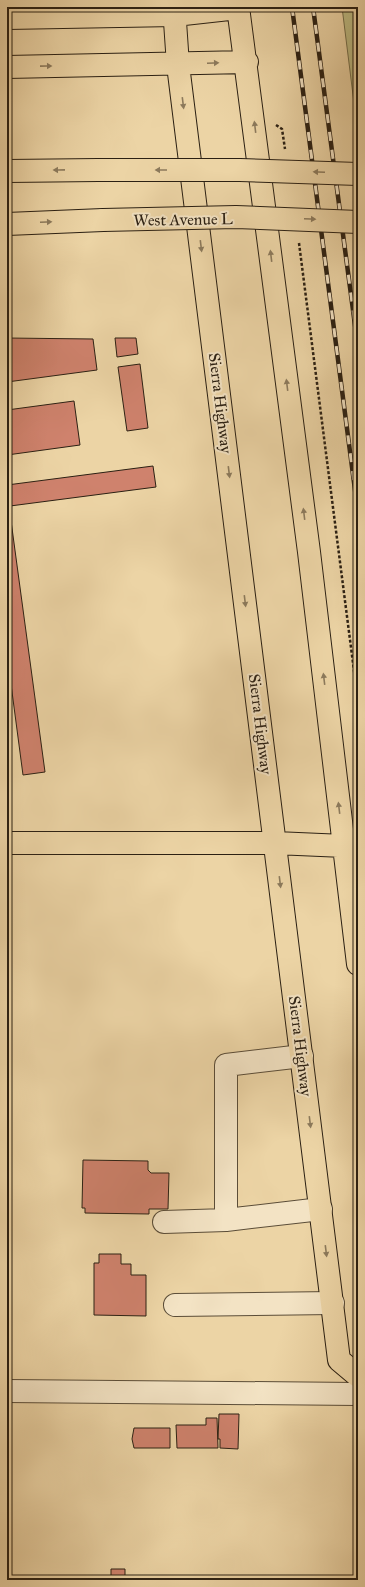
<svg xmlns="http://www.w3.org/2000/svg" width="365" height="1587" viewBox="0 0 365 1587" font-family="'IM FELL Great Primer',serif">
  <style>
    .green { fill: #bdbb83; stroke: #746e4b }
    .building { fill: #cf826d; stroke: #2b2013 }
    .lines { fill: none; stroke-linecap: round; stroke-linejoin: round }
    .minor-casing { stroke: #5b4d38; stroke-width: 24 }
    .major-casing { stroke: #2b2013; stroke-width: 24 }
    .path { stroke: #2b2013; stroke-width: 2.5; stroke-dasharray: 3 2; stroke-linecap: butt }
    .minor { stroke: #f3e3c4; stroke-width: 22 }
    .major { stroke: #ecd4a5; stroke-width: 22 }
    .rail-casing { stroke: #2b2013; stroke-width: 4.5 }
    .rail { stroke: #f3e3c4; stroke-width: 3; stroke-dasharray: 9; stroke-linecap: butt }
    .major-bridge-casing { stroke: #2b2013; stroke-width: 24; stroke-linecap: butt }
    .major-bridge { stroke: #ecd4a5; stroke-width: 22 }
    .oneway { fill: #8c7a5c }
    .labels { text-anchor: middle; stroke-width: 4; stroke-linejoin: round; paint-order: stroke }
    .street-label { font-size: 16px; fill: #2b2013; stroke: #f3e3c4 }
  </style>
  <rect width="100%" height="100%" fill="#ecd4a5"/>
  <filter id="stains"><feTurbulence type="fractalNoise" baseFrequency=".005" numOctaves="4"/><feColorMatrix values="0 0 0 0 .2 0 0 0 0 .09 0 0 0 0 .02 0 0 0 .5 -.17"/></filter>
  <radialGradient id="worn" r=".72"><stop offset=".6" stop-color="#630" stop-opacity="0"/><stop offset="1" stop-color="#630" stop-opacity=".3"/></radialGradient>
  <path class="green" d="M342 7H358V112L355 111Z"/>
  <path class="building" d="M7 338 93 339 97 370 7 382Z
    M115 338H136L138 354 117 357Z
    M140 364 148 428 127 431 118 367Z
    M74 401 80 445 7 455V410Z
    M153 466 156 487 10 506 7 485Z
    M7 506H9L45 772 23 775 7 654Z
    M83 1160 148 1161V1170L151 1173H169L168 1209H149V1214L85 1213V1208H82Z
    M99 1254H121V1264H131V1275H146V1316L94 1315V1263H99Z
    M219 1414H239L238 1449 220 1448V1439H218Z
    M206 1418H217L218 1448H177L176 1425H206Z
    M134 1428H170V1448H134L132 1439Z
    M111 1569H125V1580H111Z"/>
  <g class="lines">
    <defs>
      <path id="minor" d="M226 1220 321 1209
        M164 1222 226 1220V1065L302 1056
        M175 1305 333 1303
        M7 1391 358 1394"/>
      <path id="major" d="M174 7 178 65 339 1360 358 1376
        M238 7 309 552 358 964
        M7 18 175 15 238 8
        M7 67 247 62
        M7 171 98 170
        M7 224 103 220
        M7 843H275L344 846"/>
    </defs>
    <use href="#minor" class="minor-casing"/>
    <use href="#major" class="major-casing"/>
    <path class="path" d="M276 125 282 129 285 149
      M299 243 358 702"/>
    <use href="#minor" class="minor"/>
    <use href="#major" class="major"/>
    <defs>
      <path id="rail" d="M292 7 358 513
        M313 7 358 348"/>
    </defs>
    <use href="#rail" class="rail-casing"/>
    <use href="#rail" class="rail"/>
    <defs>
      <path id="major-bridge" d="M98 170H240L358 174
        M103 220 236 217 358 222"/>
    </defs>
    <use href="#major-bridge" class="major-bridge-casing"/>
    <use href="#major-bridge" class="major-bridge"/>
  </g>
  <defs><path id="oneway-solid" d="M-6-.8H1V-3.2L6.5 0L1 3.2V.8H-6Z"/></defs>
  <g class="oneway">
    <use href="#oneway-solid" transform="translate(213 63) rotate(-2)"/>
    <use href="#oneway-solid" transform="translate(46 66) rotate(-1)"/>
    <use href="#oneway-solid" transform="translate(183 103) rotate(83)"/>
    <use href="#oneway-solid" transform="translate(255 127) rotate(-97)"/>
    <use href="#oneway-solid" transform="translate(59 170) rotate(179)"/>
    <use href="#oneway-solid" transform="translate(161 170) rotate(180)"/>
    <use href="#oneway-solid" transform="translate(319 172) rotate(-178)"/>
    <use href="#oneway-solid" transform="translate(310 219) rotate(2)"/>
    <use href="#oneway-solid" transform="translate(46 222) rotate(-2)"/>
    <use href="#oneway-solid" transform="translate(201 246) rotate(83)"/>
    <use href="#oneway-solid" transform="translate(271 256) rotate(-97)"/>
    <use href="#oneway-solid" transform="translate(287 385) rotate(-97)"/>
    <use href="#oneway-solid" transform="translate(229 472) rotate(83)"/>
    <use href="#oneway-solid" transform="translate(304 514) rotate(-97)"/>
    <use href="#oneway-solid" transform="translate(245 601) rotate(83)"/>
    <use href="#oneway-solid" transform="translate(324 679) rotate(-97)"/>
    <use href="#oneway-solid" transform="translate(339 808) rotate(-97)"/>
    <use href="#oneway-solid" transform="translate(280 882) rotate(83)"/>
    <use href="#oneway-solid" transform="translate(310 1122) rotate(83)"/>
    <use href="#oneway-solid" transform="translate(326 1251) rotate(83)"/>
  </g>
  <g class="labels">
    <g class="street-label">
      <text transform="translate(183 219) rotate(-1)" y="6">West Avenue L</text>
      <text transform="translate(221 403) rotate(83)" y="6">Sierra Highway</text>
      <text transform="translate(261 724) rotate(83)" y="6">Sierra Highway</text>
      <text transform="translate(301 1046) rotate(83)" y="6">Sierra Highway</text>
    </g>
  </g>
  <rect width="365" height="1587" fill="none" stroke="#ecd4a5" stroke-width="24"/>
  <rect x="8" y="8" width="349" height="1571" fill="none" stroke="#2b2013" stroke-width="2"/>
  <rect x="12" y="12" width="341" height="1563" fill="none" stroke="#2b2013"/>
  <rect width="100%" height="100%" filter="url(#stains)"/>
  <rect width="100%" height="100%" fill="url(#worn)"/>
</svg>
